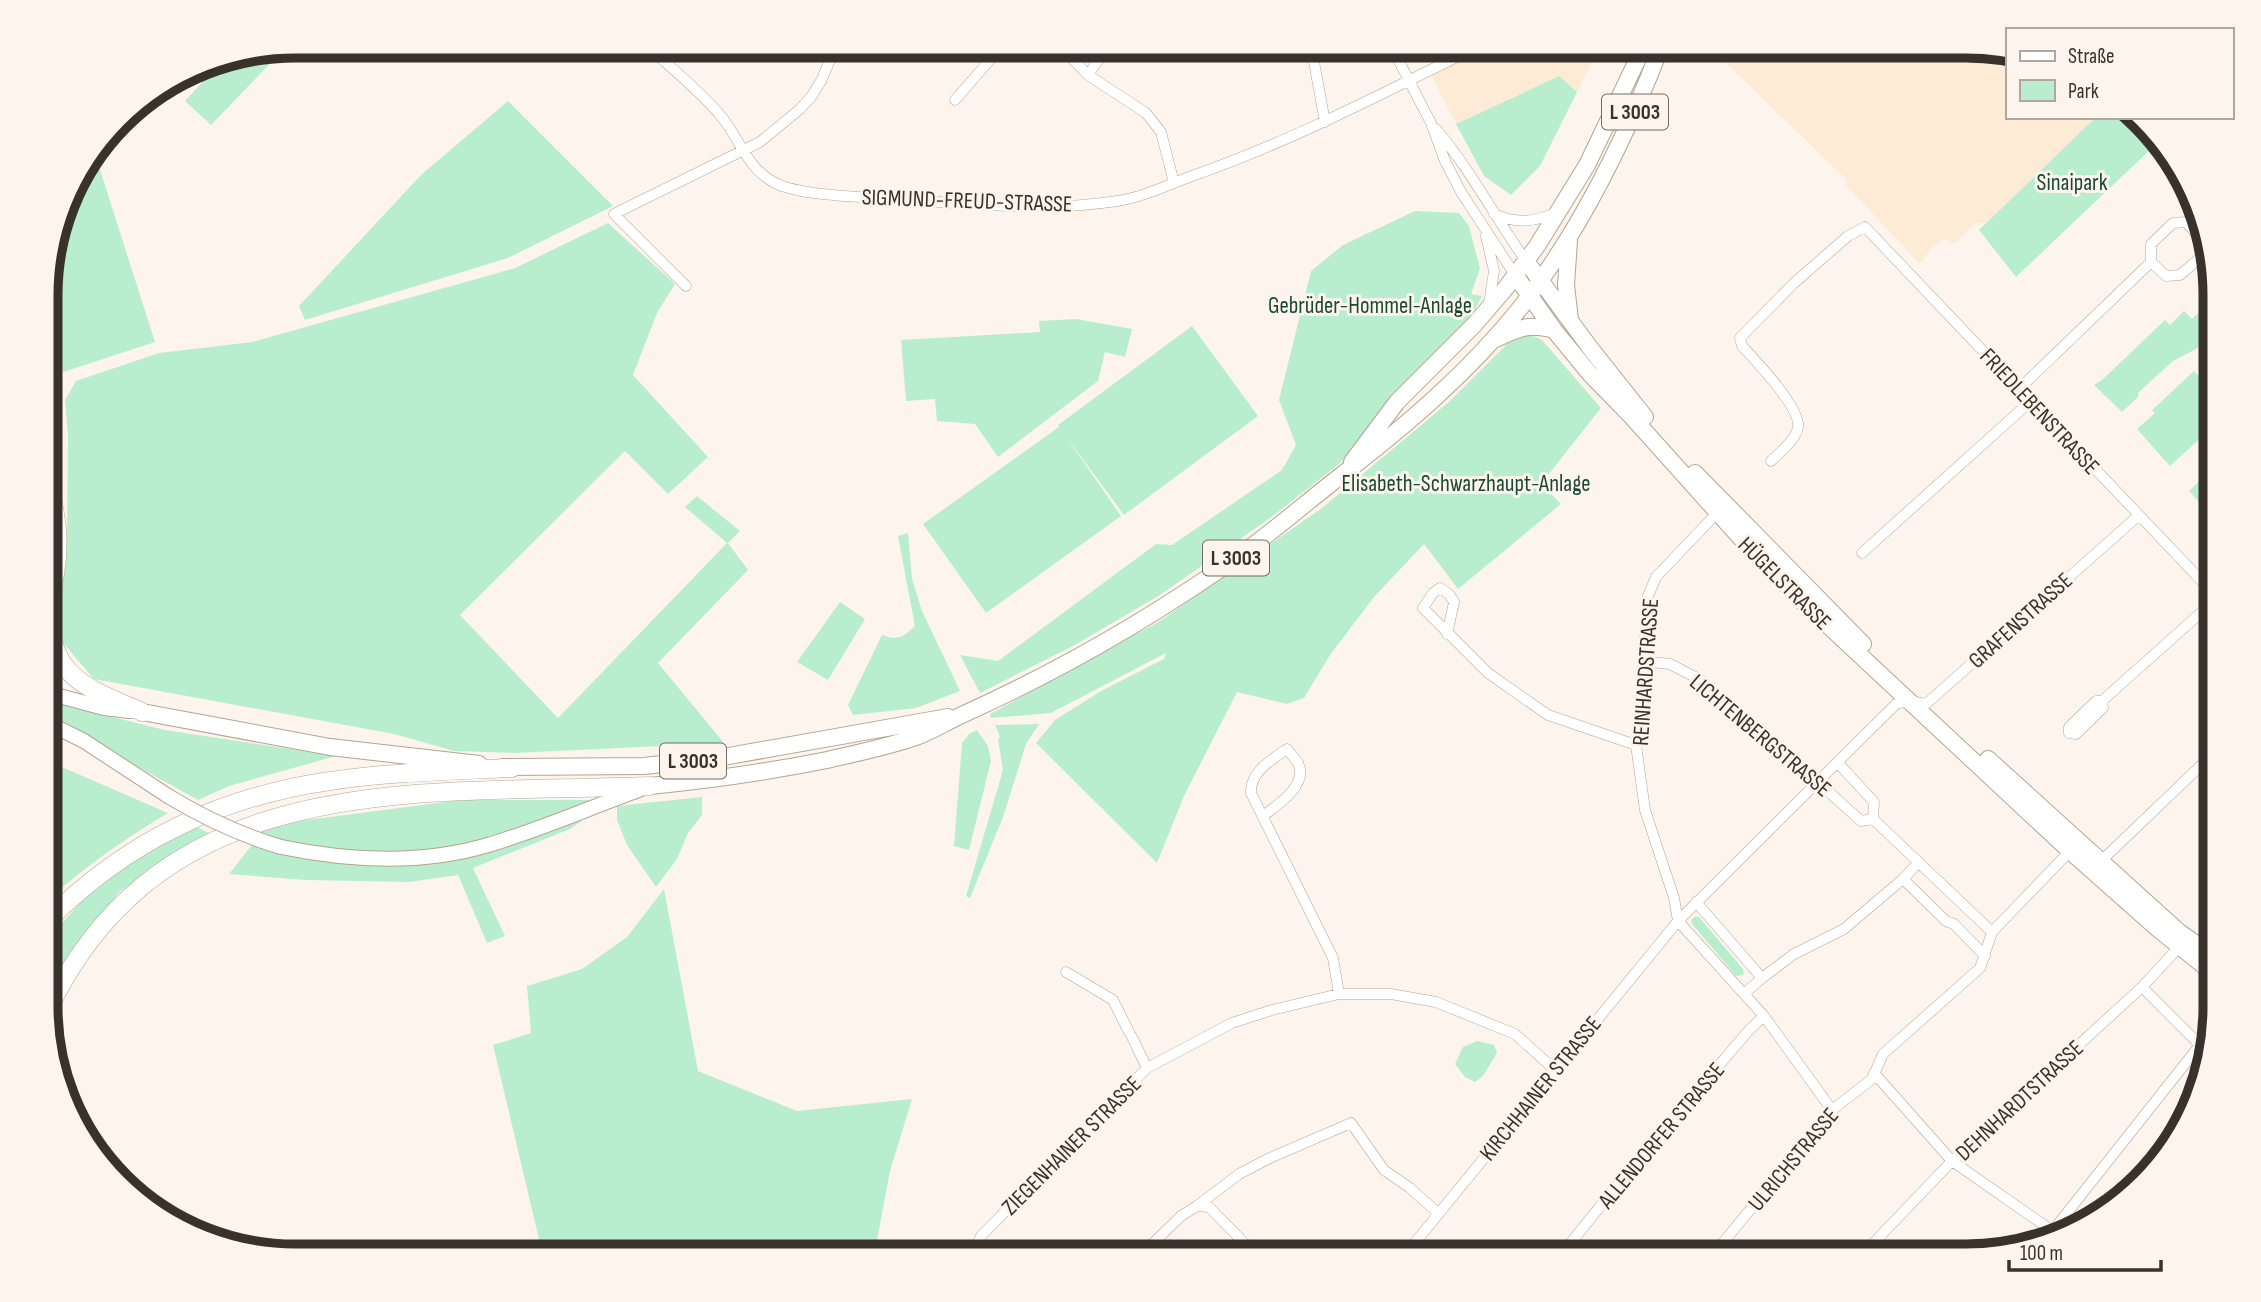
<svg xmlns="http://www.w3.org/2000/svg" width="2261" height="1302" viewBox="0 0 2261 1302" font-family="'Sofia Sans Condensed',sans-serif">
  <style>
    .built { fill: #feebd5 }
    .green { fill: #b8eece }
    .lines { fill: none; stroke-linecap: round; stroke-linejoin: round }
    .minor-casing { stroke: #b5a490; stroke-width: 11 }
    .secondary-casing { stroke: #b5a490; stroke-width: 16 }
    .primary-casing { stroke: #b5a490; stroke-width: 18 }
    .motorway-casing { stroke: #b5a490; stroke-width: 19 }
    .minor { stroke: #fff; stroke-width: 10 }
    .secondary { stroke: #fff; stroke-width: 14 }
    .primary { stroke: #fff; stroke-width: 16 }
    .motorway { stroke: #fff; stroke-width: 18 }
    .secondary-bridge-casing { stroke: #b5a490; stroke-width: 16; stroke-linecap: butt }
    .secondary-bridge { stroke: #fff; stroke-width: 14 }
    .labels { text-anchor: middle; stroke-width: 6; stroke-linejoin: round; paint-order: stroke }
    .shield { fill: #fdf5ed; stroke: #746c64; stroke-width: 2 }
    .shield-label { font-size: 21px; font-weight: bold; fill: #39322a }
    .park-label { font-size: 23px; fill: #194831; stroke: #fdf5ed }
    .street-label { font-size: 23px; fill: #39322a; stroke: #fdf5ed }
    .rim { fill: none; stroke: #39322a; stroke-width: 9 }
  </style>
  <rect width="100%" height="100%" fill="#fdf5ed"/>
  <path class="built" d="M1477 46H1600L1577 92 1558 76 1456 124 1430 73Z
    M1708 46H1945L2002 67 2005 64 2007 66V117H2096L1986 223H1975L1955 243 1944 239 1931 249 1922 262 1919 263 1845 184 1848 181Z"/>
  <path class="green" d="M286 47 211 125 185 101 223 60Z
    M1559 76 1577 92 1540 166 1511 195 1484 176 1456 124Z
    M508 101 613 206 508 258 305 320 299 306 421 175Z
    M2096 117H2131L2164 148H2152L2016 277 1979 230Z
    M95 154 155 342 48 377V263L71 184Z
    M1415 211 1459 213 1469 226 1480 269 1471 294 1482 296 1474 311 1461 328 1340 463 1273 516 1160 595 1073 646 980 693 960 655 998 661 1156 544 1172 545 1282 470 1296 445 1279 400 1311 271 1343 245Z
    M608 223 675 284 657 313 633 375 708 457 668 494 625 451 460 615 558 718 727 543 685 507 697 496 740 531 728 543 748 570 658 663 724 743 514 753 454 751 394 734 94 679 63 643 56 605 67 535 68 435 65 400 76 381 159 353 252 342 515 268Z
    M2215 297V332L2198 348 2173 361 2138 393 2139 396 2122 412 2094 385 2102 380 2165 320 2170 325 2184 311 2192 319Z
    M1076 319 1132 329 1125 357 1105 352 1098 381 998 457 975 424 937 421 935 399 906 401 901 340 1040 332 1039 321Z
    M1192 326 1258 416 1124 515 1065 435 1121 516 986 613 923 524 1059 427 1058 425Z
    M1529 332 1533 336 1542 340 1601 408 1541 484 1561 504 1458 589 1424 544 1374 597 1330 655 1304 698 1287 704 1237 692 1184 796 1157 863 1036 743 1055 720 1101 691 1164 659 1166 653 1051 713 991 718 990 714 1160 621 1322 508 1450 401 1507 344 1519 335Z
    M2194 371 2215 393V425L2170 466 2137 429 2155 413 2152 410Z
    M2211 470 2215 474V519L2189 491Z
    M908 533 912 579 922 611 960 691 916 708 853 715 848 705 882 635C898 641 903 637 915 626L898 536Z
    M840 602 865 619 828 680 797 662Z
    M48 701 165 730 336 756 229 786 198 800 127 761 69 724 48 715Z
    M1039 724 1026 744 1003 817 970 898 966 896 1003 770 998 739 1000 737 995 725Z
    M977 730 988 746 991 761 969 850 954 846 962 743 969 734Z
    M48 761 168 813C125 839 85 866 48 900Z
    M702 797V815L688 833 677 859 656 887 627 845 617 820V806Z
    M461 800H597L557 813 582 821 570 829 473 868 505 936 487 943 458 875 409 882 306 880 229 874 268 825Z
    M193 825 211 834 120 891 53 981 48 995V938L81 902 120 870Z
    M664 889 698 1071 797 1111 912 1099 890 1171 874 1256H543L493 1045 531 1033 527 986 582 969 627 937Z
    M1696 916 1699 917 1743 969 1744 975 1736 976 1692 924 1691 920Z
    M1477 1041 1494 1045 1497 1053 1483 1076 1475 1082 1465 1077 1455 1064 1463 1047Z"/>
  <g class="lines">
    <defs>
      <path id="minor" d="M647 46C671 68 698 89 720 115 740 138 746 168 775 183 802 197 874 197 906 200 977 204 1047 212 1117 201 1144 197 1167 185 1192 176 1287 143 1377 96 1467 52L1474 46
        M1060 46 1088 75 1146 113 1161 132 1174 183
        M1391 46 1431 123 1445 161 1461 192 1515 275
        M1314 62 1325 122
        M1088 75 1108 46
        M955 100 1002 46
        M1436 129C1470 169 1495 217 1526 261
        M1494 214C1517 224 1533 222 1556 213
        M1486 236 1494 271 1489 304
        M2202 240 2186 222 2173 223 2151 244V262L2166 276 2180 275 2201 257H2208
        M686 286 614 214 760 142 800 109 811 97 821 81 836 46
        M2020 388 2151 262
        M1771 461C1780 452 1796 440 1798 427 1801 408 1755 360 1742 346L1740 338 1793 284 1848 236 1865 227 2215 595
        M1717 513 1656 577 1648 596 1636 745 1645 810 1674 898 1678 921 1764 1016 1832 1110
        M1862 553 2032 400
        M1447 634 1454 602 1449 594 1440 588 1433 593 1423 608 1488 673 1548 715 1636 745
        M1642 661 1670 664 1699 679 1768 737 1861 821 1873 819
        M2096 701H2102L2103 708 2076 734 2069 733V727Z
        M2102 701 2215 600
        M1838 763 1874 802 1873 819 1992 932
        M1263 816C1278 805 1309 784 1298 763 1295 758 1290 753 1287 749 1271 760 1250 772 1251 793L1333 958 1339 994
        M2099 863 2215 752
        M1903 879 1946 921 1954 924 1985 956
        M1696 902 1762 978 1745 993
        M1066 972 1113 1000 1129 1032
        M1762 978 1794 954 1844 929 1903 879 1919 862
        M2142 987 2206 1051
        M1132 1037 1147 1068
        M1874 1073 1952 1161 2054 1232
        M1197 1206 1239 1174 1270 1158 1351 1123 1384 1170 1410 1188 1438 1213
        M2051 1233 2200 1045
        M972 1256 981 1236 1147 1068 1232 1023 1272 1010 1339 994H1391L1436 1002 1515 1034 1555 1070
        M1140 1256 1181 1216 1197 1206 1209 1207 1257 1256
        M1404 1256 1678 921 1896 704 1909 701 1926 704 2138 516
        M1560 1256 1633 1166 1750 1029 1764 1016
        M1712 1256 1832 1110 1872 1079 1883 1054 1980 968 1992 932 2070 851
        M1861 1256 1952 1161 2142 987 2179 947"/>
      <path id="secondary" d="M48 693 104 708 130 711
        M48 723 84 741 168 796
        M281 847C349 861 421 865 488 845 539 830 589 808 639 790"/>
      <path id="primary" d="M1569 241 1566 285 1570 320
        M1526 261 1591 349 1645 417
        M1515 275 1554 330 1590 374 1631 416 1746 544 1805 604 2070 851 2158 929 2203 965 2215 979
        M1496 339C1519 328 1528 323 1554 330
        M1352 462 1397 402 1474 325 1505 289 1537 246 1587 165 1644 46
        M1695 473 1863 644
        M142 712 330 747 479 764
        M1988 759 2179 932 2215 957
        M502 767 643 766 712 759 948 717
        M650 786C710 780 768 772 827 760 857 753 887 747 916 737 933 731 948 721 964 714 1061 670 1153 617 1239 556 1275 530 1308 501 1343 474 1407 425 1470 371 1521 307 1582 228 1626 138 1661 46"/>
      <path id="motorway" d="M48 486C61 524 60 565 48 603
        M48 605C50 678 83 686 142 712
        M48 920C127 841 219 797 330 781 390 772 451 771 512 768
        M48 1010C165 765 422 795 650 786"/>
    </defs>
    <use href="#minor" class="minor-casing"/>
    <use href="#secondary" class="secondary-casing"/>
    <use href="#primary" class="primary-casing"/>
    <use href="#motorway" class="motorway-casing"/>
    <use href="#minor" class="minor"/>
    <use href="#secondary" class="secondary"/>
    <use href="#primary" class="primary"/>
    <use href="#motorway" class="motorway"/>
    <defs>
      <path id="secondary-bridge" d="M168 796C204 818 241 835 281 847"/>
    </defs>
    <use href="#secondary-bridge" class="secondary-bridge-casing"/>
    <use href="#secondary-bridge" class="secondary-bridge"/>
  </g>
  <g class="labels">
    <g class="shield">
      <rect x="1602" y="94.5" width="66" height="35" rx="5"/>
      <rect x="1203" y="540.5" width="66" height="35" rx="5"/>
      <rect x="660" y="743.5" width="66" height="35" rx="5"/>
    </g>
    <g class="shield-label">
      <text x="1635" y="119">L 3003</text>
      <text x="1236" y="565">L 3003</text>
      <text x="693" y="768">L 3003</text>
    </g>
    <g class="park-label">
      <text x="2072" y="190">Sinaipark</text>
      <text x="1370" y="313">Gebrüder-Hommel-Anlage</text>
      <text x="1466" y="491">Elisabeth-Schwarzhaupt-Anlage</text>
    </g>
    <g class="street-label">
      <text transform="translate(967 200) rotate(2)" y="8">SIGMUND-FREUD-STRASSE</text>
      <text transform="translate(2040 411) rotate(47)" y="8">FRIEDLEBENSTRASSE</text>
      <text transform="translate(1785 583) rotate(45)" y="8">HÜGELSTRASSE</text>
      <text transform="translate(2020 620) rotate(-42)" y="8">GRAFENSTRASSE</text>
      <text transform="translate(1645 672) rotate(-86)" y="8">REINHARDSTRASSE</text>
      <text transform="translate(1761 735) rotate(40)" y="8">LICHTENBERGSTRASSE</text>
      <text transform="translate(1540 1088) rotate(-51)" y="8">KIRCHHAINER STRASSE</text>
      <text transform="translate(2019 1100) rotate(-43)" y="8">DEHNHARDTSTRASSE</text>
      <text transform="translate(1661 1135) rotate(-50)" y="8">ALLENDORFER STRASSE</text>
      <text transform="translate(1071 1145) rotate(-45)" y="8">ZIEGENHAINER STRASSE</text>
      <text transform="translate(1793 1159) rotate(-50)" y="8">ULRICHSTRASSE</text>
    </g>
  </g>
  <path d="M0 0H2261V1302H0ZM295 58H1966A237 237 0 0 1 2203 295V1007A237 237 0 0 1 1966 1244H295A237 237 0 0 1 58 1007V295A237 237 0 0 1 295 58Z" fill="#fdf5ed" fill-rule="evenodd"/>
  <path class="rim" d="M295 58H1966A237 237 0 0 1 2203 295V1007A237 237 0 0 1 1966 1244H295A237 237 0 0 1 58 1007V295A237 237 0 0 1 295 58Z"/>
  <rect x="2006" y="28" width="228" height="91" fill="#fdf5ed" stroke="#afa79f" stroke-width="2"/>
  <rect x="2020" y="51" width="35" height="10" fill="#ffffff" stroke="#afa79f" stroke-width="2"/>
  <text x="2068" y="63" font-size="21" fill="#39322a">Straße</text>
  <rect x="2020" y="80" width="35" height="21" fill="#b8eece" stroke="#afa79f" stroke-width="2"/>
  <text x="2068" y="98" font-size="21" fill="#39322a">Park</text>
  <path d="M2009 1260v10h152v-10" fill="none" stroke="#39322a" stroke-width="3.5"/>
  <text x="2020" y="1260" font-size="21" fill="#39322a" stroke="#fdf5ed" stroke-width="5" paint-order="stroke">100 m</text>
</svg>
